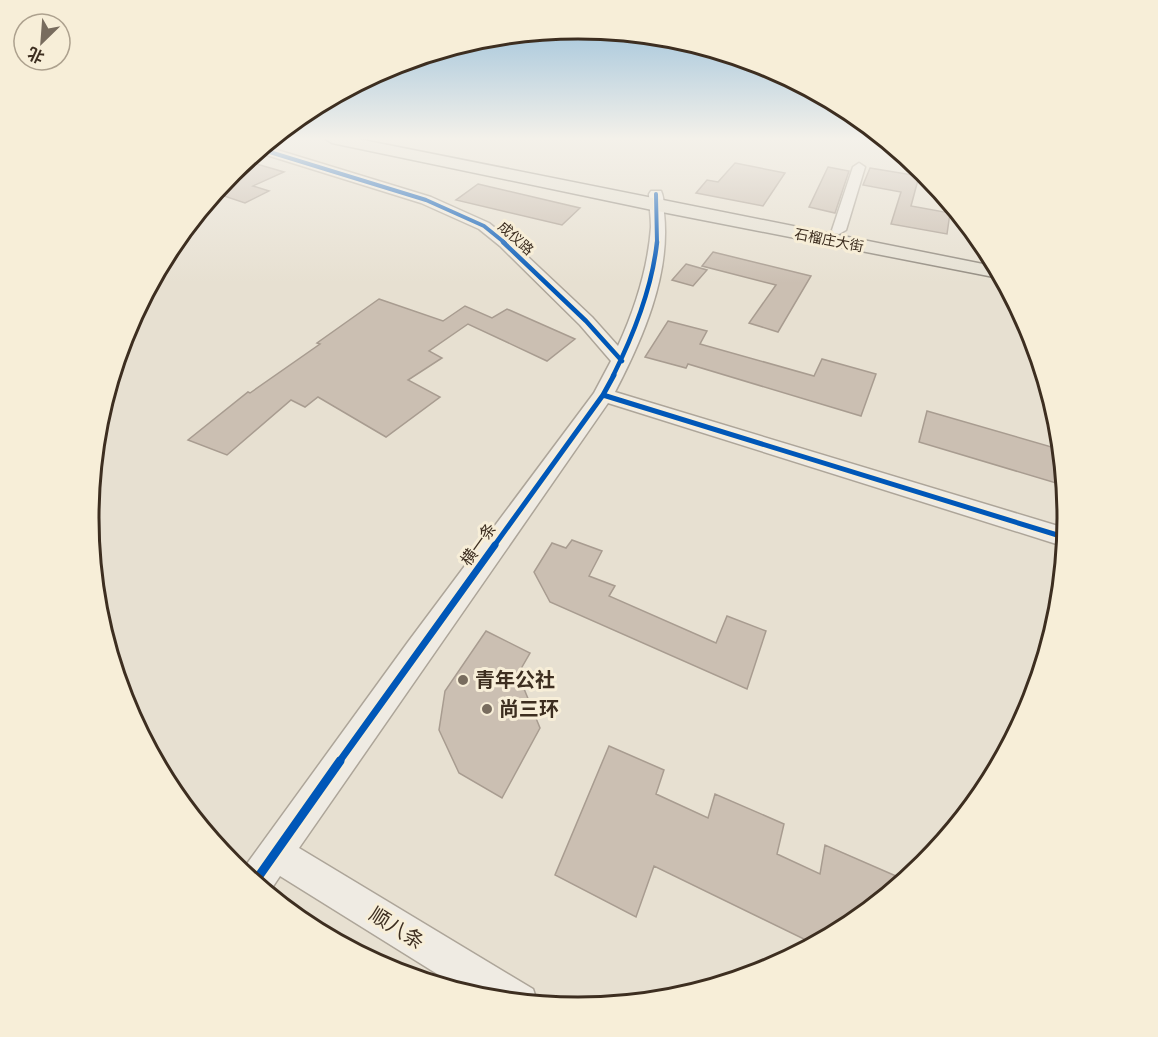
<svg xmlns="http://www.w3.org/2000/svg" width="1158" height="1037" viewBox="0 0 1158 1037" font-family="Literata,'Noto Sans SC',serif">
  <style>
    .building { fill: #cbbfb2; stroke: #a89c90; stroke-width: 1.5 }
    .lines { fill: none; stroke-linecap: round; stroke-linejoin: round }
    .minor-casing { stroke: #ada599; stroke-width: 3 }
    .major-casing { stroke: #928b80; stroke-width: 3 }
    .minor { fill: #efebe3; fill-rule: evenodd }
    .major { fill: #e6e1d4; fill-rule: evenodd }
    .cycleway-far4-casing { stroke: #f7eed8; stroke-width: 6 }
    .cycleway-far3-casing { stroke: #f7eed8; stroke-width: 8 }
    .cycleway-far2-casing { stroke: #f7eed8; stroke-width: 9 }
    .cycleway-far1-casing { stroke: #f7eed8; stroke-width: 10 }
    .cycleway-casing { stroke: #f7eed8; stroke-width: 13 }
    .cycleway-far4 { stroke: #0057b8; stroke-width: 4 }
    .cycleway-far3 { stroke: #0057b8; stroke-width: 4.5 }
    .cycleway-far2 { stroke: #0057b8; stroke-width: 5 }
    .cycleway-far1 { stroke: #0057b8; stroke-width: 7 }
    .cycleway { stroke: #0057b8; stroke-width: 9 }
    .poi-dot { fill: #786c5e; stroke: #f7eed8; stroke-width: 2 }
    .labels { text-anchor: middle; stroke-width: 6; stroke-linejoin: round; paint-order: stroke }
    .far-street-label { font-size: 14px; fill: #3d2e20; stroke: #f7eed8 }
    .street-label { font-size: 16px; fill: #3d2e20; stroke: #f7eed8 }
    .near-poi-label { font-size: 20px; font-weight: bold; fill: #3d2e20; stroke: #f7eed8; text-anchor: start }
    .near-street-label { font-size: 20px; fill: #3d2e20; stroke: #f7eed8 }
    .rim { fill: none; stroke: #3d2e20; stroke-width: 3 }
  </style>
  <rect width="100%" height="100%" fill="#e7e0d1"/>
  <path class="building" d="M246 161 284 172 253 186 269 191 245 203 215 193 233 172Z
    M735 163 785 173 763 206 696 193 707 180 718 182Z
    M828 167 849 171 835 213 809 207Z
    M870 168 919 176 911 206 950 213 947 234 891 224 901 192 863 185Z
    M478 184 580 208 562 225 456 200Z
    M713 252 811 276 778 332 749 323 776 285 702 266Z
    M686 264 707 270 693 286 672 280Z
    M379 299 443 321 465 306 492 318 507 309 575 339 547 361 468 324 429 351 442 358 408 380 440 397 386 437 318 397 305 407 291 400 227 455 188 440 248 392 250 393 320 344 317 343Z
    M668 321 707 331 700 344 814 376 822 359 876 374 861 416 688 364 686 368 645 357Z
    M927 411 1062 450 1066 486 919 442Z
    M572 540 602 551 589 576 615 586 609 596 716 643 727 616 766 631 747 689 550 602 534 572 552 543 566 548Z
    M486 631 530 653 518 674 540 728 502 798 459 773 439 730 445 691Z
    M609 746 664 770 656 794 708 818 715 794 784 824 777 854 820 874 825 845 896 876 894 891 851 926 816 945 654 866 636 917 555 875Z"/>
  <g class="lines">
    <defs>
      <path id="minor" d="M264 146 431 197 489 223 510 240 592 317 618 346C635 309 648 268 651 227 651 216 649 205 649 194L651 191H661C664 197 664 206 664 213 671 275 642 340 615 392L1068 529 1066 547 608 403 299 848 533 989 538 1004 483 999 471 995 280 876 268 894 241 872 408 642 594 393 611 361 580 325 500 246 479 229 421 203 257 152Z
        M859 163 865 167 846 230 839 234 834 233 832 230 853 167Z"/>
      <path id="major" d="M324 138H353L998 267 1004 279 657 211 332 143Z"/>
    </defs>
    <use href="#minor" class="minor-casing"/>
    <use href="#major" class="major-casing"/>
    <use href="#minor" class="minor"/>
    <use href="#major" class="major"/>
    <defs>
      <path id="cycleway-far4" d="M260 149 426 200 484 226 505 243
        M656 194 657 243"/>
      <path id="cycleway-far3" d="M503 242 586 321 622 361
        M613 376C634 334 652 289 657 242"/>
      <path id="cycleway-far2" d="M603 395 1067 538
        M494 546 603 395 614 375"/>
      <path id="cycleway-far1" d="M339 762 495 545"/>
      <path id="cycleway" d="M254 883 340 761"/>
    </defs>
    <use href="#cycleway-far4" class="cycleway-far4-casing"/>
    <use href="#cycleway-far3" class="cycleway-far3-casing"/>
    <use href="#cycleway-far2" class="cycleway-far2-casing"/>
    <use href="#cycleway-far1" class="cycleway-far1-casing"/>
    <use href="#cycleway" class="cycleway-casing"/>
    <use href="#cycleway-far4" class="cycleway-far4"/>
    <use href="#cycleway-far3" class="cycleway-far3"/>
    <use href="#cycleway-far2" class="cycleway-far2"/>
    <use href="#cycleway-far1" class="cycleway-far1"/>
    <use href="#cycleway" class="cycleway"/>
  </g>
  <linearGradient id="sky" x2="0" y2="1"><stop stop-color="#96bed9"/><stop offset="0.49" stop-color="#f4f1ea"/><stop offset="1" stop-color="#f4f1ea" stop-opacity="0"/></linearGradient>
  <rect width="1158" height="283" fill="url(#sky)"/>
  <g class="poi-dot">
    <circle cx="463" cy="680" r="6"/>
    <circle cx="487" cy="709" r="6"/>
  </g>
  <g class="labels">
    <g class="far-street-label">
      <text transform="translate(516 238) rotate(42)" y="5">成仪路</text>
      <text transform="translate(829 240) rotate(11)" y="5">石榴庄大街</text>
    </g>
    <g class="street-label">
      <text transform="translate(478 544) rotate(-54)" y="6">横一条</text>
    </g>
    <g class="near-poi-label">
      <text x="475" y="687">青年公社</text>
      <text x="499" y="716">尚三环</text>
    </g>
    <g class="near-street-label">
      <text transform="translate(397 928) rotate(32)" y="7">顺八条</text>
    </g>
  </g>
  <path d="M0 0H1158V1037H0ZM99 518a479 479 0 1 1 958 0a479 479 0 1 1-958 0Z" fill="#f7eed8" fill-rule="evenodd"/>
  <path class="rim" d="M99 518a479 479 0 1 1 958 0a479 479 0 1 1-958 0Z"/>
  <g transform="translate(42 42) rotate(205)"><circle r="28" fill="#f7eed8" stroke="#ada18e" stroke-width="1.5"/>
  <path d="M0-4.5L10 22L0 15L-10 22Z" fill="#786c5e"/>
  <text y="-9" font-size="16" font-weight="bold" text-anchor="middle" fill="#3d2e20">北</text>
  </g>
</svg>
